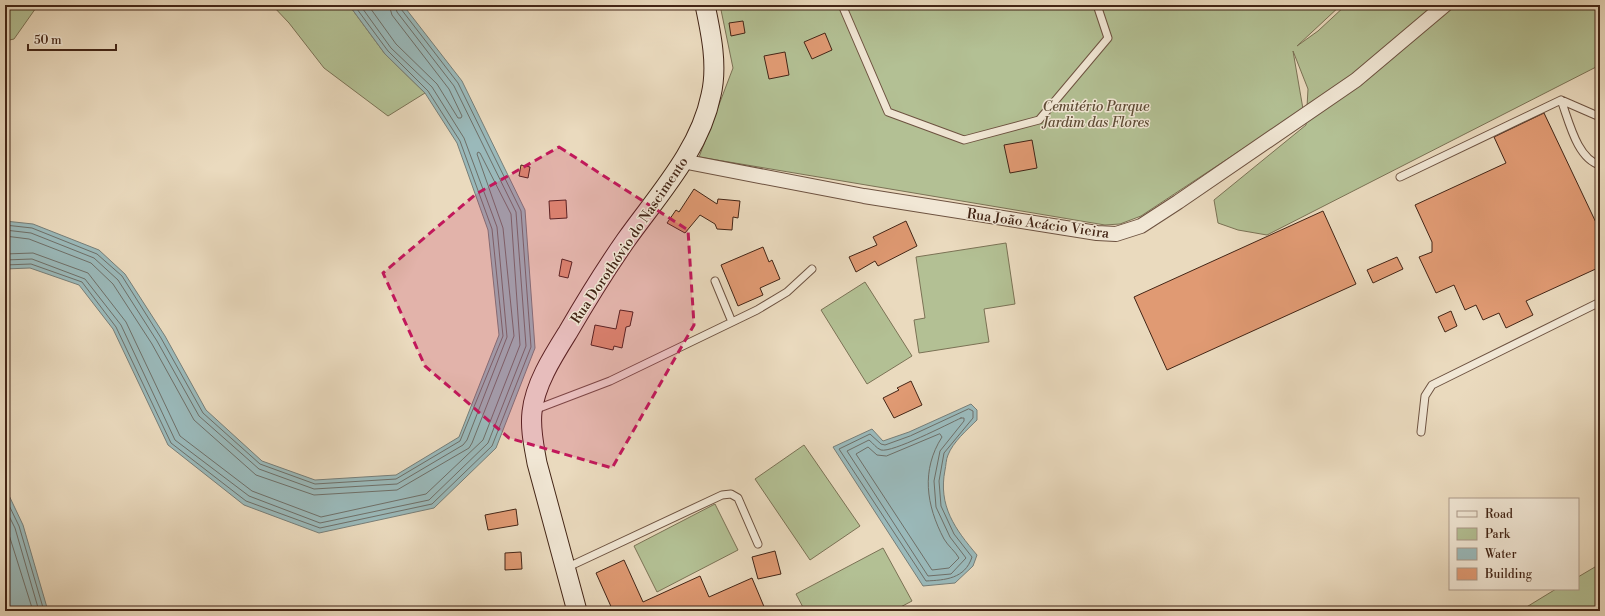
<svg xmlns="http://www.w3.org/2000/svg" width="1605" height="616" viewBox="0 0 1605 616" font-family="'Libre Bodoni',serif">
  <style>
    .green { fill: #b3c094; stroke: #7b7255 }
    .water { fill: #9ab9ba; stroke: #777e78 }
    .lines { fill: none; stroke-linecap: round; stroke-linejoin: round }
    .shore { stroke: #6e6f68; stroke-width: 1 }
    .building { fill: #e09a73; stroke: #432516 }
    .lane-casing { stroke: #6d5240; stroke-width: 9 }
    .street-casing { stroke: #6d5240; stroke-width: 16 }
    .secondary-casing { stroke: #432516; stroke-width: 21 }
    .lane { stroke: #f1e7d5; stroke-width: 7 }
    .street { stroke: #f1e7d5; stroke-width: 14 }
    .secondary { stroke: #f1e7d5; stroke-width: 19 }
    .marked { fill: #c2185b; fill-opacity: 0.2; stroke: #c2185b; stroke-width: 3; stroke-dasharray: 8 5; stroke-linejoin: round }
    .labels { text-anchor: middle; stroke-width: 3; stroke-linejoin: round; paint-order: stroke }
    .park-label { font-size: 14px; font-style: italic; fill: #5f4c36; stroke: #f1e7d5 }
    .street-label { font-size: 14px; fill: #432516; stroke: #f1e7d5 }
  </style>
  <rect width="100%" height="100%" fill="#eadabe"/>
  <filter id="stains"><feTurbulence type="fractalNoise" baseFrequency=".005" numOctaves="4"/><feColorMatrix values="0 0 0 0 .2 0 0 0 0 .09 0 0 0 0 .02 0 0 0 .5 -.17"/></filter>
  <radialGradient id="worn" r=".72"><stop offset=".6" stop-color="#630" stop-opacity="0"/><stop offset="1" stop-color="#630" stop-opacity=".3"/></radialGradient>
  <path class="green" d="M5 5H38L14 39 5 41Z
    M272 5H349L385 54 425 93 388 116 324 68 289 23Z
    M720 5H1341L1297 46 1318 31 1346 5H1600V65L1267 235 1238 230 1218 223 1214 200 1306 125 1308 89 1293 51 1303 109 1141 216 1120 224 1105 225 699 157 733 68Z
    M1006 243 1015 304 984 309 989 342 919 353 914 320 925 318 916 257Z
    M865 282 912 356 867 384 821 310Z
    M804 445 860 526 810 560 755 479Z
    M715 504 738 550 657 592 634 546Z
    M883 548 912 601 893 611H805L796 594Z
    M1600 564V611H1520L1556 589H1578V577Z"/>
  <path class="water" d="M349 5H403L462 81 525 210 535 348 496 448 434 508 319 533 244 505 168 445 113 329 79 285 30 268 5 269V221L33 224 99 250 125 274 165 336 206 410 262 461 315 480 396 475 459 437 499 335 488 230 457 143 425 93 385 54Z
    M971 404 977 410V420C967 430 953 442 948 455 946 459 946 466 945 470 938 506 955 529 977 555L973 566 955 583 923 586 833 447 872 429 883 441 909 432Z
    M5 487 23 525 48 611H8L5 594Z"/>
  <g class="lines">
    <path class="shore" d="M368 5 396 44 437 84 458 118H461L462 116 449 89 392 15 389 5
      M5 225 32 228 97 254 122 276 161 338 203 413 260 464 315 484 396 479 460 441 503 336 492 229 460 141 428 91 388 51 354 5
      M5 230 31 233 94 258 118 280 157 341 199 416 259 469 314 489 397 484 463 445 467 440 507 337 497 227 464 138 432 87 391 48 360 5
      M5 236 29 239 91 263 113 284 152 344 194 420 256 475 314 495 397 490 469 448 472 443 514 336 503 228 477 154 478 152 480 153 511 214 520 345 483 440 426 494 321 517 252 491 180 436 126 322 88 273 33 253 5 254
      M5 260 32 259 85 279 121 325 175 440 249 496 320 523 429 500 488 443 526 346 516 212 454 86 397 12 395 5
      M5 265 31 264 82 282 116 327 171 443 246 501 320 528 432 504 492 446 531 347 521 211 458 83 401 9 400 5
      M969 409 973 411V418L944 453 939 481 941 506 954 534 972 557C965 579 945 580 926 581L839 449 870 434 881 444 885 445 910 436Z
      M961 418H964V421L940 451 934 481 936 507 950 537 966 558 951 574 928 576 847 451 869 440C873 443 876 448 881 450 892 453 948 424 961 418Z
      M940 434 942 437C921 470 926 505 944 539 948 546 955 551 959 558L949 568 932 570 856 454 868 447 877 455 886 456Z
      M5 497 19 526 44 611
      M5 508 15 528 39 611
      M5 522 33 611"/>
  </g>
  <path class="building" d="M743 21 745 33 731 36 729 23Z
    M825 33 832 50 812 59 804 42Z
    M785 52 789 75 769 79 764 56Z
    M1544 113 1600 231V267L1526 301 1533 315 1506 328 1499 313 1483 320 1476 305 1465 310 1454 285 1436 293 1419 257 1432 252V242L1415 205 1506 163 1494 137Z
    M1032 140 1037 168 1010 173 1004 145Z
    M521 165 530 167 528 178 519 176Z
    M694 189 717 204 718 199 740 201 738 218 733 217 732 230 717 229 715 224 700 215 685 233 667 223 676 210 679 212Z
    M566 200 567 218 550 219 549 201Z
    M1323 211 1356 284 1167 370 1134 297Z
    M906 221 917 246 878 266 875 261 856 272 849 257 877 245 873 237Z
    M763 247 769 262 772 260 780 279 760 288 763 295 738 306 721 265Z
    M1397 257 1403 269 1373 283 1367 270Z
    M562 259 572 262 568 278 559 276Z
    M620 310 633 312 630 326 626 327 622 348 614 346 613 350 591 345 595 325 616 329Z
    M1451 311 1457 326 1445 332 1438 317Z
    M911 381 922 405 894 418 883 398 899 390 897 388Z
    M516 509 518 525 488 530 485 515Z
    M775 551 781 574 758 579 752 557Z
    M521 552 522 569 505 570V553Z
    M624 560 643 602 700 576 709 597 752 578 765 609 759 611H613L596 573Z"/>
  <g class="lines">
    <defs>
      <path id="lane" d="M842 5 888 112 964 140 1039 120 1108 38 1097 5
        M1561 100C1569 121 1577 159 1600 165
        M1400 177 1561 100 1600 117
        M715 281 732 322
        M534 410 610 381 757 310 787 292 812 269
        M1421 432 1425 396 1432 385 1600 302
        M566 568 722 495 731 494 738 498 758 544"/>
      <path id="street" d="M682 161 864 196 1097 233 1116 234 1141 226 1178 202 1356 80 1445 5"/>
      <path id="secondary" d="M577 611 537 463C534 446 530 429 532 412 535 384 553 356 568 332 586 301 605 270 626 240 658 195 700 150 711 95 718 66 711 33 705 5"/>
    </defs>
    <use href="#lane" class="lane-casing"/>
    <use href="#street" class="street-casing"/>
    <use href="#secondary" class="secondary-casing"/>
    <use href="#lane" class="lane"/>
    <use href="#street" class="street"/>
    <use href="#secondary" class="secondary"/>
  </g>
  <path class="marked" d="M559 147 688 230 694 325 612 468 509 438 425 366 383 273 476 194Z"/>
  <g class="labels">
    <g class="park-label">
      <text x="1096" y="111">Cemitério Parque<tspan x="1096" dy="16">Jardim das Flores</tspan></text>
    </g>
    <g class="street-label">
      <text transform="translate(1038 223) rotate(8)" y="5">Rua João Acácio Vieira</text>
      <text transform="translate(629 240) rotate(-56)" y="5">Rua Dorothóvio do Nascimento</text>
    </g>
  </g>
  <rect width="1605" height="616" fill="none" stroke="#eadabe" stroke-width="20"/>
  <rect x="6" y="6" width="1593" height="604" fill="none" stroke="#432516" stroke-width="2"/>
  <rect x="10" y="10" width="1585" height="596" fill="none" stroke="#432516"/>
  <rect x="1449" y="498" width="130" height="92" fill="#f1e7d5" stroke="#ab9989"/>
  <rect x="1457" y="511" width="20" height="6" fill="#f1e7d5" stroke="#ab9989"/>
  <text x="1485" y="518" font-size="12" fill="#432516">Road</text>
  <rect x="1457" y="528" width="20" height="12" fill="#b3c094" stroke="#ab9989"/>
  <text x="1485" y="538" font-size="12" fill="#432516">Park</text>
  <rect x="1457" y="548" width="20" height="12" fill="#9ab9ba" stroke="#ab9989"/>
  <text x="1485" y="558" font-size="12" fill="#432516">Water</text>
  <rect x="1457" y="568" width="20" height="12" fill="#e09a73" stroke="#ab9989"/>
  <text x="1485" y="578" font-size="12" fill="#432516">Building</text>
  <path d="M28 44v6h88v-6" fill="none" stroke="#432516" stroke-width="2"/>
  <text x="34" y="44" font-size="12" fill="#432516" stroke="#f1e7d5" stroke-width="3" paint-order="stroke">50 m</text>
  <rect width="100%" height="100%" filter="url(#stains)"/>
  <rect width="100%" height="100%" fill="url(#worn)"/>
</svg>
